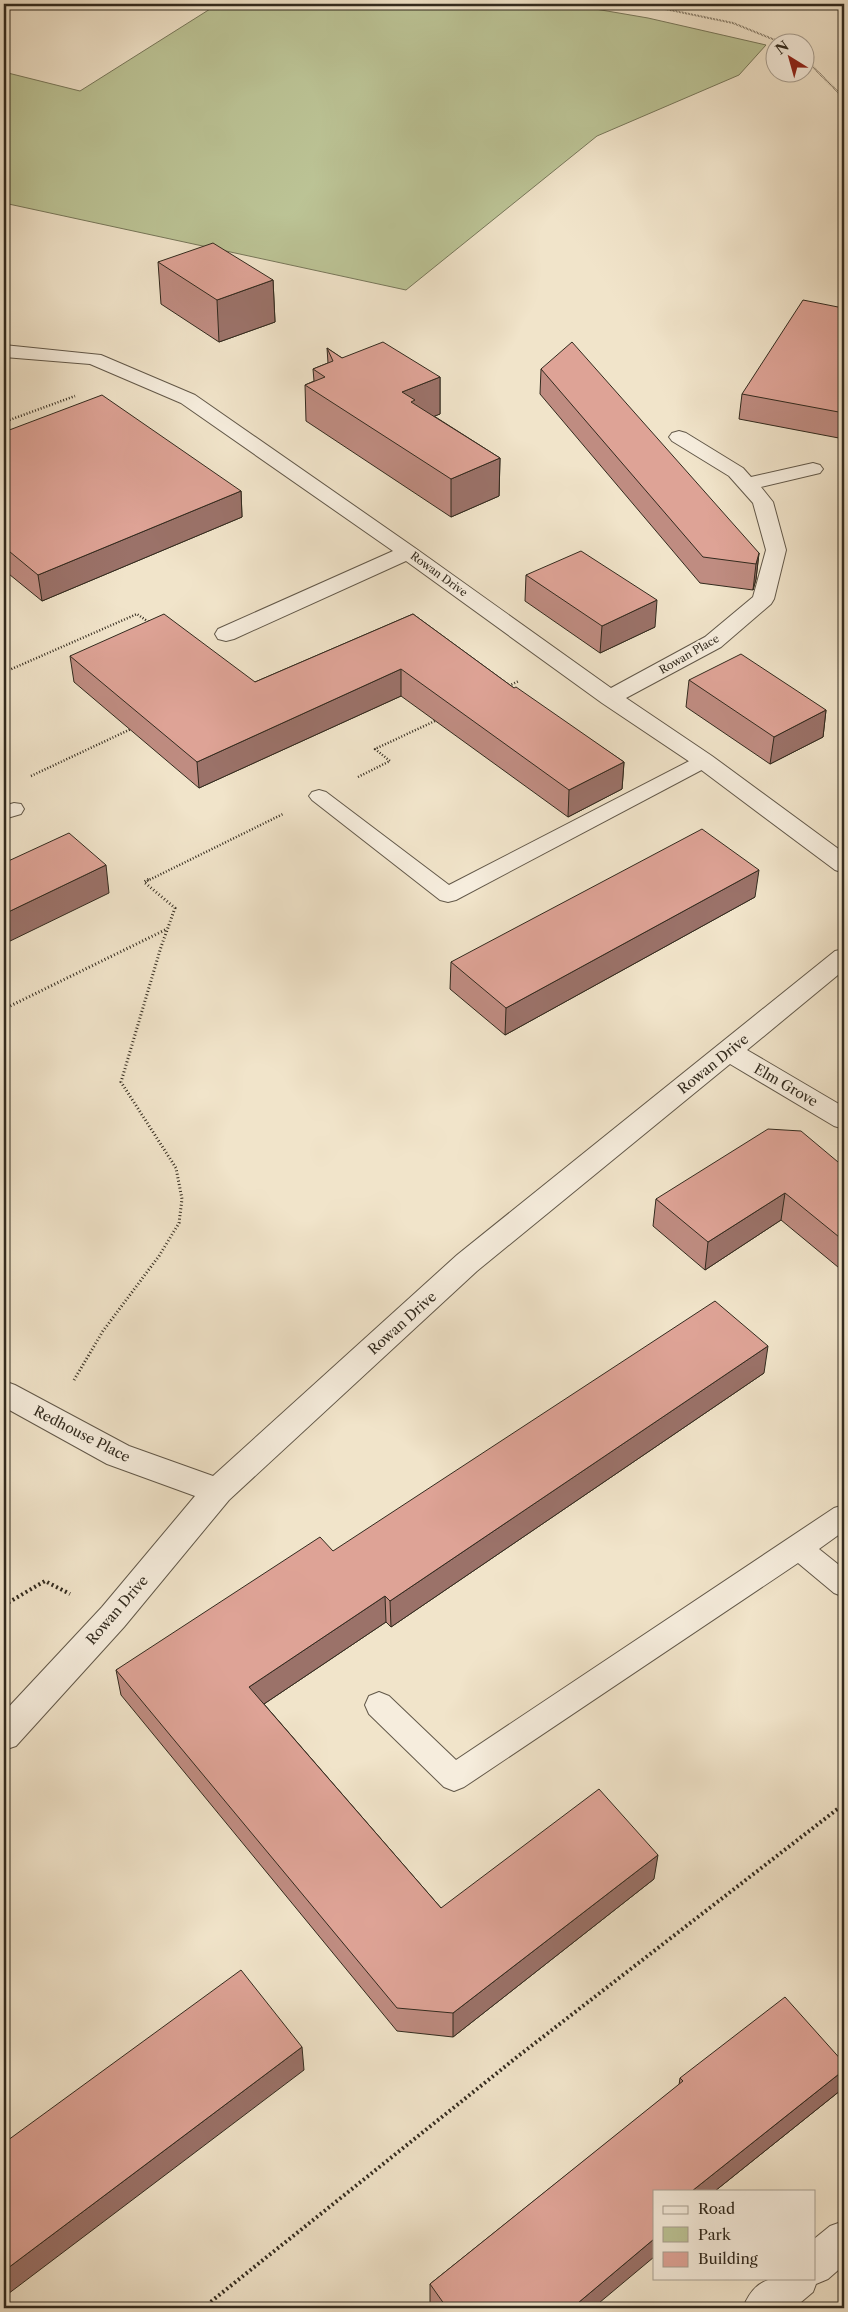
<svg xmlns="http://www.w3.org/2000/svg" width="848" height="2312" viewBox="0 0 848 2312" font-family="'Libre Caslon Text',serif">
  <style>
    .green { fill: #bcc496; stroke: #77775a }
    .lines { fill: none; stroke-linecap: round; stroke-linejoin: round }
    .lane-casing { stroke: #625849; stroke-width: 2 }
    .street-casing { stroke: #625849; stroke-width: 2 }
    .path-far3 { stroke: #322a1e; stroke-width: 2; stroke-dasharray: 0.5 1; stroke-linecap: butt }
    .path-far2 { stroke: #322a1e; stroke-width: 2.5; stroke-dasharray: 1 2; stroke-linecap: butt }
    .path-far1 { stroke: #322a1e; stroke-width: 3; stroke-dasharray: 1 2.5; stroke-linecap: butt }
    .path { stroke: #322a1e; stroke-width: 4; stroke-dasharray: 2 3; stroke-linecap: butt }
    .lane { fill: #f6eddd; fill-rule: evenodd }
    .street { fill: #f6eddd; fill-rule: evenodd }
    .wall { fill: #bf8c81; stroke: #322a1e }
    .shaded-wall { fill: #9b7269; stroke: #322a1e }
    .building { fill: #dea396; stroke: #322a1e }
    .labels { text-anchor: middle; stroke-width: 4.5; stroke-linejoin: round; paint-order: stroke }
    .far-street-label { font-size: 11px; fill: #322a1e; stroke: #f6eddd }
    .street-label { font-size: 14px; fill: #322a1e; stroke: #f6eddd }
  </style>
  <rect width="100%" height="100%" fill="#f1e4ca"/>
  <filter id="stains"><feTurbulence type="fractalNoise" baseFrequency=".004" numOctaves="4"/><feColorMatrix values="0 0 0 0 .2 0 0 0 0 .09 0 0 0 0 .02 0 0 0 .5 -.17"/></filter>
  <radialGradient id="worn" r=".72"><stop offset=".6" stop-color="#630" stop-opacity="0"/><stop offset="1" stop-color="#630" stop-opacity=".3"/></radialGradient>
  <path class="green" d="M218 4H566L648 18 766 45 739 75 597 136 406 290 4 203V72L80 91Z"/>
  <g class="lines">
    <defs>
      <path id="lane" d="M704 755 711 757 714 761 711 765 456 900 448 902 440 900 312 800 309 796 312 792 319 790 326 792 449 885 697 757Z
        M14 803 21 804 24 809 21 814 4 819V806Z
        M844 1505V1531L819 1549 844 1569V1597L834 1593 798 1563 464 1787 454 1791 444 1787 369 1714 365 1705 369 1696 379 1692 389 1696 456 1760 834 1508Z"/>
      <path id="street" d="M4 345 101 355 195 395 415 548 611 688 705 637 753 597 766 550 753 503 729 476 672 441 669 437 672 433 679 431 686 433 743 468 751 477 813 463 820 465 823 469 820 473 761 487 773 502 786 550 774 599 771 604 721 647 626 698 712 756 844 853V873L835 870 696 766 602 703 406 561 234 639 226 641 218 639 215 634 218 629 393 551 181 403 90 364 4 357Z
        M844 949V970L747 1050 844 1107V1129L834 1126 730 1064 477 1271 229 1500 124 1627 16 1746 4 1750V1712L102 1607 195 1496 107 1464 4 1407V1381L15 1385 129 1446 213 1476 457 1255 835 951Z
        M844 2221V2265L828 2279 816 2284 813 2292 794 2308H743C757 2271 781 2278 814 2278V2239L830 2226Z"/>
    </defs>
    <use href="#lane" class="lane-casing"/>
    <use href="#street" class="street-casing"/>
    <path class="path-far3" d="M641 4 733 23 780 42
      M806 60 838 92 844 102"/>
    <path class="path-far2" d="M4 422 75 396
      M4 668 7 671 137 614 150 623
      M506 687 519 681
      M31 776 131 729
      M358 777 390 761 375 749 437 720
      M147 881 283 814"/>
    <path class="path-far1" d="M4 1009 167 929
      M74 1380 103 1331 159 1256 179 1223 182 1199 176 1168 121 1082 161 947 175 908 144 882 149 879"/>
    <path class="path" d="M4 1605 45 1581 70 1594
      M203 2308 517 2057 844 1804"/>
    <use href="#lane" class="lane"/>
    <use href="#street" class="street"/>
  </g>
  <path class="wall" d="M158 262 273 280 275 322 219 342 161 304Z
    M844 309V439L739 419 742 394Z
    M327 348 342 358 440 377V414L434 416 500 458 499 496 451 517 306 421 305 385 314 381 313 369 328 363Z
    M541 369 759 553 756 579 753 590 700 583 540 394Z
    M4 432 241 491 242 517 42 601 4 570Z
    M526 575 655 627 600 653 525 601Z
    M413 614 514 688 624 762 622 789 568 817 401 696 199 788 74 682 70 656 255 682Z
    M689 680 826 710 823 737 770 764 686 707Z
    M755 897 505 1035 450 989 451 962Z
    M844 1167V1272L781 1220 705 1270 653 1226 656 1199Z
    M764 1373 391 1627 386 1622 264 1704 441 1908 654 1879 453 2037 397 2031 121 1695 116 1670Z
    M844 1941V1967L839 1962Z
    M680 2078 841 2090 715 2191H654L593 2308H432L430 2305V2284L679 2085Z"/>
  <path class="shaded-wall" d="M273 280 275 322 219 342 217 300Z
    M440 377V414L415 424 402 392Z
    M500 458 499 496 451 517V479Z
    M241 491 242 517 42 601 38 575Z
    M759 553 756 579 753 590 756 564Z
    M657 600 655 627 600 653 602 626Z
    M401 669V696L199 788 197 762Z
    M826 710 823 737 770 764 774 737Z
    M624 762 622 789 568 817 569 790Z
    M106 865 109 893 4 944V914Z
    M759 870 755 897 505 1035 506 1008Z
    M785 1193 781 1220 705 1270 708 1242Z
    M768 1346 764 1373 391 1627 390 1601Z
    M385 1596 386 1622 252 1712 249 1687Z
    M658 1855 654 1879 453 2037V2013Z
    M302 2047 304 2070 4 2297V2271Z
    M844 2070V2080L841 2090 715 2191H692Z
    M654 2239V2257L593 2308H572Z"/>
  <path class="building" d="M213 243 273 280 217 300 158 262Z
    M803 300 843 308 844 309V413L742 394Z
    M383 342 440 377 402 392 415 400 411 402 500 458 451 479 305 385 325 377 313 369 333 361 327 348 342 358Z
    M572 342 759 553 756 564 703 557 541 369Z
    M102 395 241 491 38 575 4 547V432Z
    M581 551 657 600 602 626 526 575Z
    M164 614 255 682 413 614 514 688 516 687 624 762 569 790 401 669 197 762 70 656Z
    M741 654 826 710 774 737 689 680Z
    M702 829 759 870 506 1008 451 962Z
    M69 833 106 865 4 914V863Z
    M768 1129 801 1131 844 1167V1241L785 1193 708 1242 656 1199Z
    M715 1301 768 1346 390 1601 385 1596 249 1687 441 1908 599 1789 658 1855 453 2013 397 2008 116 1670 320 1537 333 1551Z
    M241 1970 302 2047 4 2271V2143Z
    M785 1997 844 2063V2070L692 2191H654V2239L572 2308H447L430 2284 683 2081 680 2078Z"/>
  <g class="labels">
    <g class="far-street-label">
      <text transform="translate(439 574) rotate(36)" y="4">Rowan Drive</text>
      <text transform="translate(689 654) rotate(-30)" y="4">Rowan Place</text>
    </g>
    <g class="street-label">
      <text transform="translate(713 1064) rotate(-39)" y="5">Rowan Drive</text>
      <text transform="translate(786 1085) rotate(30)" y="5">Elm Grove</text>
      <text transform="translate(402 1323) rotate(-42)" y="5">Rowan Drive</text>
      <text transform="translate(82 1434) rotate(27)" y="5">Redhouse Place</text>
      <text transform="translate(117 1610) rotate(-49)" y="5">Rowan Drive</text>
    </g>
  </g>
  <rect width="848" height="2312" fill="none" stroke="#f1e4ca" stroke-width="20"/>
  <rect x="5" y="5" width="838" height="2302" fill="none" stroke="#322a1e" stroke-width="2.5"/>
  <rect x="10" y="10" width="828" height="2292" fill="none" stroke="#322a1e"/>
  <rect x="653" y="2190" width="162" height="90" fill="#f6eddd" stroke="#a89f91"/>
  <rect x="663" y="2206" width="25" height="8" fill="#f6eddd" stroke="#a89f91"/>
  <text x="698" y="2214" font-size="15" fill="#322a1e">Road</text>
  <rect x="663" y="2227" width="25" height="15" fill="#bcc496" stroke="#a89f91"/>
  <text x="698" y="2240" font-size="15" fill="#322a1e">Park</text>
  <rect x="663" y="2252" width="25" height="15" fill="#dea396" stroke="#a89f91"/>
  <text x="698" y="2264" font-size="15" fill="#322a1e">Building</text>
  <g transform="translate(790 58) rotate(323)"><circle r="24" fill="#f6eddd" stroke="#a89f91"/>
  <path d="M0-4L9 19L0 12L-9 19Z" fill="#8f2418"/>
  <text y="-8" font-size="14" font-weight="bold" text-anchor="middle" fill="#322a1e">N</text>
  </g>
  <rect width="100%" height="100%" filter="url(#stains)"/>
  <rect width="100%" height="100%" fill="url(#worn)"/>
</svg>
